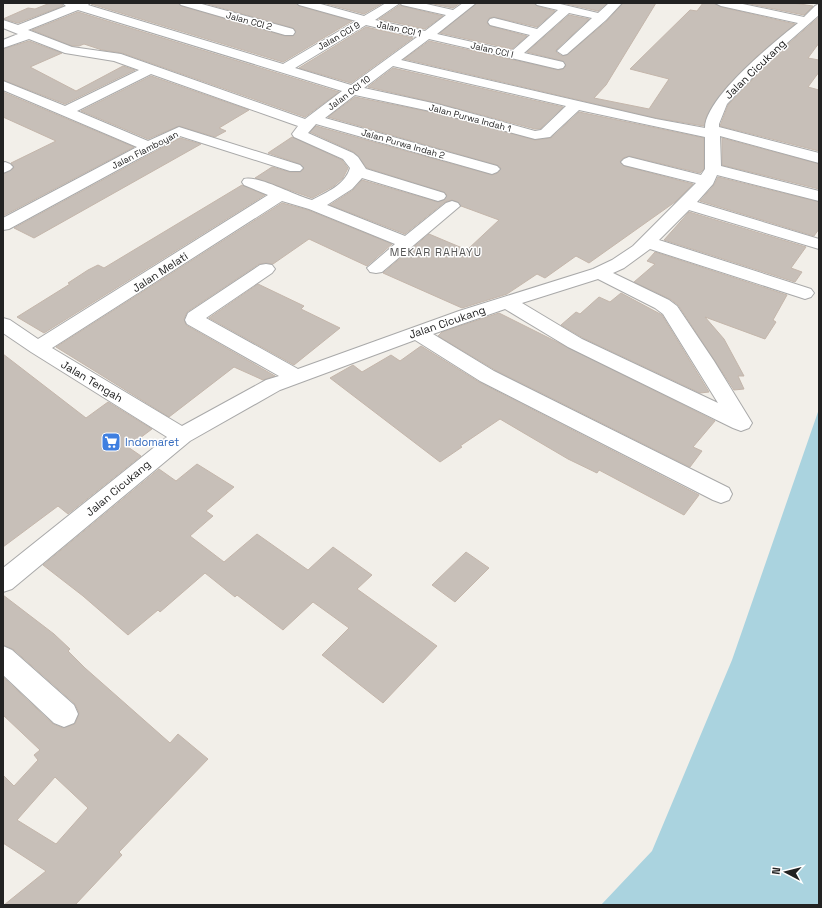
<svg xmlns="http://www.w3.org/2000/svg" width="822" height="908" viewBox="0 0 822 908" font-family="'Space Grotesk',sans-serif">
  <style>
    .water { fill: #aad3df }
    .building { fill: #c7bfb8; stroke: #c4b6ab; fill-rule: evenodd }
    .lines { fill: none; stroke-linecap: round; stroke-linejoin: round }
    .minor-casing { stroke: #a9a9a9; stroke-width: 2 }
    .minor { fill: #fff; fill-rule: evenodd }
    .labels { text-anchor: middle; stroke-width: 3; stroke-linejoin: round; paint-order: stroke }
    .far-street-label { font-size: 9px; fill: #222; stroke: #fff }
    .street-label { font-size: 11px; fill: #222; stroke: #fff }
    .far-quarter-label { font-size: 11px; letter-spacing: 1px; fill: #555; stroke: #fff }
    .shop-label { font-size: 11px; fill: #366cbe; stroke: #fff; text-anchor: start }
  </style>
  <rect width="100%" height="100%" fill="#f2efe9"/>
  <path class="water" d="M819 409V905H601L652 851 732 660Z"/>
  <path class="building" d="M50 3H61L63 6 18 23 3 19 28 8 35 9Z
    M92 3H178L181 6 285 36H293L296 31 293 28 204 3H296L299 6 352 21 283 62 91 4Z
    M323 3H383L364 14Z
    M429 3H460L453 8Z
    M477 3H534L537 6 555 11 537 27 494 17 489 18 487 23 490 26 527 36 512 49 440 33Z
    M562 3H607L598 11Z
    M623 3H656L606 85 594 98 649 109 669 79 630 69 690 10 697 11 703 3H714L721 7 795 24 757 56 727 86 707 115 704 126 656 118 404 59 429 41 558 70 563 69 566 66 563 61 527 52 569 15 589 19 556 50V52L562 56 567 55 607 21Z
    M745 3H793L813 6 804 15Z
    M400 5 402 6 443 16 425 29 379 19Z
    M78 12 339 92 305 117 122 53 102 50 84 44 79 46H72L32 30Z
    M819 17V43L808 58 819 60V72L808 87 819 90V151L720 126 728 105 780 51Z
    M366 27 413 38 351 83 299 68Z
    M29 41 62 53 30 67 76 91 123 66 135 70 65 104 3 80V49Z
    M393 68 563 107 540 129H535L437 103 368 87Z
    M151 76 249 110 219 128 226 131 215 137 179 126 148 139 81 111Z
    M3 92 134 147 3 216V174L14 168 11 163 56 141 3 117Z
    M355 97 435 113 535 140 551 138 579 112 704 138V169L700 173 629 156 623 158 620 162 624 166 693 184 675 202 589 263 576 256 545 278 537 274 507 294 462 308 383 273 429 234 467 250 499 220 461 206 458 202 452 200 445 202 405 234 330 205 353 190 362 180 438 202 444 200 447 195 444 192 367 168 354 152 310 132 316 126 492 175 498 173 501 168 497 165 328 117Z
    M292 137 342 160 348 168 343 178 334 186 312 198 255 178 272 167 290 172H300L304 169 300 164 268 153Z
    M180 138 201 144 34 238 14 228Z
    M722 138 819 164V189L722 165Z
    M718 177 819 202V229L814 236 700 201 714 185Z
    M242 185 265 195 44 333 17 317 70 284 68 283 88 270 98 265 104 268Z
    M282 203 308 210 392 244 367 266 309 239 273 264 266 263 259 264 187 312 184 319 186 325 275 376 263 380 234 367 169 417 56 347Z
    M689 212 806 247 791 268 802 272 795 282 664 240Z
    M655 252 787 295 773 320 776 322 765 339 705 317 724 339 744 376H738L744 389 734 390 678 305 670 299 634 282 655 264 647 261Z
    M258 284 304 306 301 309 340 328 294 365 209 318Z
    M621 293 662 315 709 392 700 393 583 338 561 325 576 312 580 314 599 297 610 302Z
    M499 313 715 421 693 447 702 451 690 467 495 370 438 336 442 332Z
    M421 346 479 382 699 495 684 515 599 470 597 473 568 459 500 419 460 446 462 447 440 462 330 378 353 365 362 372 391 355 400 361Z
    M3 354 86 418 108 402 152 429 128 447 141 456 68 514 58 506 3 547Z
    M197 464 234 487 206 511 213 516 190 536 224 562 257 534 308 570 333 547 372 575 357 589 437 646 383 703 322 655 349 628 313 602 283 630 237 595 235 597 205 573 160 612 158 610 128 635 83 596 43 565 159 469 176 481Z
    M466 552 489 568 455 602 432 585Z
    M3 595 54 634 70 649 68 651 85 668 170 743 178 734 208 759 119 852 122 855 75 905H4L46 871 3 843V775L14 786 38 760 34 755 40 750 3 715V677L53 724 63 728 75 724 79 713 75 704 13 649 3 645ZM55 777 88 808 56 844 17 820Z"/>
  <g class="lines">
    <defs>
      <path id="minor" d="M62 3H90L88 5 283 64 356 21 299 5 297 3H317L364 16 386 3H400L375 20 425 31 446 15 402 5 400 3H422L453 10 463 3H476L437 34 512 51 530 35 490 25 488 22 490 19 494 18 537 29 558 10 537 5 535 3H556L598 13 609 3H622L606 20 567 54 563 55 557 51 592 18 569 13 524 53 563 62 565 65 563 68 558 69 429 39 401 60 656 119 705 128C705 98 774 42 798 23L721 6 715 3H738L804 17 815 6 819 4V15L779 50 727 104 719 124V127L819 153V163L720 136 721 166 819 191V201L717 175 713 184 697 202 819 239V249L689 210 659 240 811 289 814 293 811 297 805 299 799 297 650 249 624 268 613 273 669 300 677 306 714 361 749 418 752 423 749 428 741 431 733 428 568 347 505 309 433 334 494 371 729 488 732 494 729 500 721 503 713 500 480 381 415 340 280 390 190 441 12 589 3 592V568L167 437 31 352 3 333V318L10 320 38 339 268 195 244 185 242 182 244 179C258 175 295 196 312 200 327 192 345 185 350 168L343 159 294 137 292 134 298 126 151 74 77 111 148 141 179 127 300 165 303 168 300 171H290L180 136 9 229 3 230V218L137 147 3 90V81L65 106 139 70 114 61 65 53 29 39 3 48V40L18 34 3 28V20L18 25 66 6ZM78 10 342 91 305 119 121 54 72 47 28 30ZM366 25 417 37 351 85 295 68ZM393 66 566 106 541 130 535 131 437 104 364 88ZM355 95 435 112 535 139 550 137 579 110 705 137V169L701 175 629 157 624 159 621 162 624 165 696 183 633 246 612 260 593 269 459 311 298 369 206 318 272 273 275 269 272 265 266 264 260 265 188 313 185 320 187 324 279 376 266 380 182 426 52 348 282 201 309 209 395 244 367 268 370 272 376 273 382 272 460 206 458 203 452 201 446 203 405 236 327 205 352 189 362 178 438 201 444 199 446 196 444 193 366 169 358 157 353 153 308 133 316 124 492 174 497 172 500 169 497 166 325 118ZM598 279 655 308 663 314 718 403 582 339 522 303Z
        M179 3H198L293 29 295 32 293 35H285L181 5Z
        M5 162 10 164 13 167 10 170 3 173V163Z
        M3 646 12 650 74 705 78 714 74 723 64 727 54 723 3 675Z"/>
    </defs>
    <use href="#minor" class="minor-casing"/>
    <use href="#minor" class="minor"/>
  </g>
  <defs>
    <symbol id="supermarket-square" viewBox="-11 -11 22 22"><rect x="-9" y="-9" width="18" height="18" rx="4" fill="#3f7fe0" stroke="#fff"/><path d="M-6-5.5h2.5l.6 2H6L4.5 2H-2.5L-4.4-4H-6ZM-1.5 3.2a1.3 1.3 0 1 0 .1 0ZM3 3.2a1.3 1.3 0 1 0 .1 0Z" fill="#fff"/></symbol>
  </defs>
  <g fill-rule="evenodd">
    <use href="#supermarket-square" x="100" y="431" width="22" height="22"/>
  </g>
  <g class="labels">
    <g class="far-street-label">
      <text transform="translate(249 21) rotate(15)" y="3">Jalan CCI 2</text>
      <text transform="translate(399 29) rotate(12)" y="3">Jalan CCI 1</text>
      <text transform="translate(339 36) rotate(-30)" y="3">Jalan CCI 9</text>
      <text transform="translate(492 50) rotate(13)" y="3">Jalan CCI I</text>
      <text transform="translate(349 93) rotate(-37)" y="3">Jalan CCI 10</text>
      <text transform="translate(470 118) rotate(15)" y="3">Jalan Purwa Indah 1</text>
      <text transform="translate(403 144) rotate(16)" y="3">Jalan Purwa Indah 2</text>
      <text transform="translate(145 150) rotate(-27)" y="3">Jalan Flamboyan</text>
    </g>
    <g class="street-label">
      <text transform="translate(755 69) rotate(-44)" y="4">Jalan Cicukang</text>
      <text transform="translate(160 272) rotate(-33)" y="4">Jalan Melati</text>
      <text transform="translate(447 322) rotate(-19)" y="4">Jalan Cicukang</text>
      <text transform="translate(92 381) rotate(31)" y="4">Jalan Tengah</text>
      <text transform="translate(118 488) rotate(-40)" y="4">Jalan Cicukang</text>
    </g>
    <g class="far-quarter-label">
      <text x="436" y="256">MEKAR RAHAYU</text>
    </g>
    <g class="shop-label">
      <text x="125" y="446">Indomaret</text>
    </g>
  </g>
  <rect width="822" height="908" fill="none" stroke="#222222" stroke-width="8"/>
  <g transform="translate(786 872) rotate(277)" stroke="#ffffff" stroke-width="3" paint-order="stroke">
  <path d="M0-3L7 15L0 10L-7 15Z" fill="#222222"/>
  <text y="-6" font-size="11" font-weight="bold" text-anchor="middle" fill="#222222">N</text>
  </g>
</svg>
